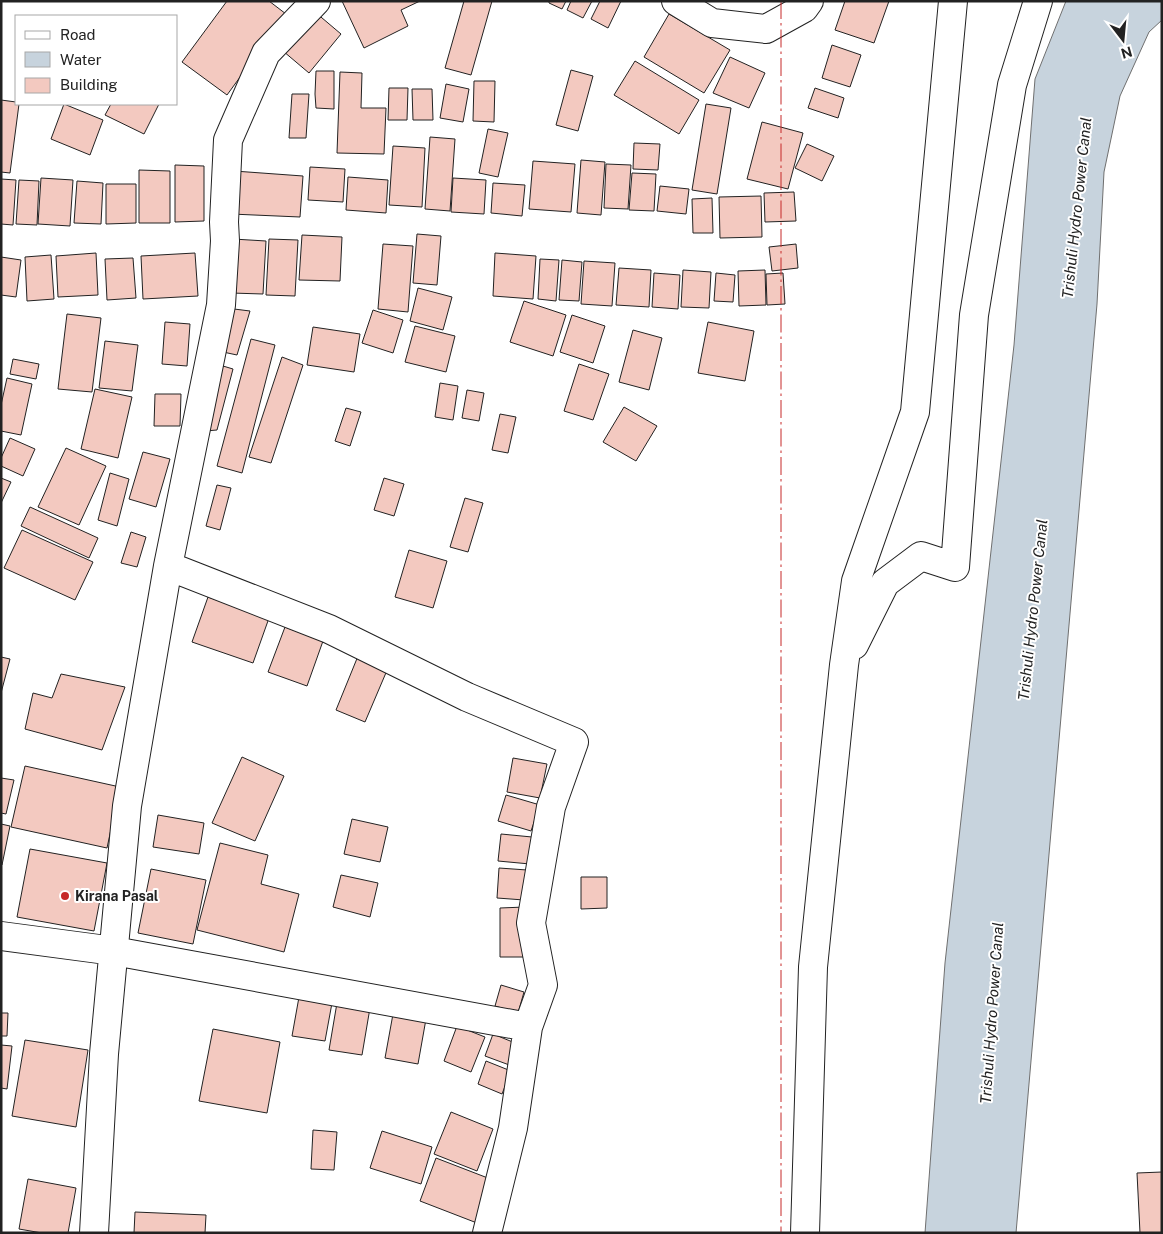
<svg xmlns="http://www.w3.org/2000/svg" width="1163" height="1234" viewBox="0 0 1163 1234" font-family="'Public Sans',sans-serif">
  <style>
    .water { fill: #c7d3dd; stroke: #6f6f6f }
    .building { fill: #f3c9c0; stroke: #222 }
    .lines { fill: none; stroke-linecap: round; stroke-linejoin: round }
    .minor-casing { stroke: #222; stroke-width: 30 }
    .minor { stroke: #fff; stroke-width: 28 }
    .power { stroke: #c62828; stroke-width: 1; stroke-dasharray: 18 4 2.5 4; stroke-linecap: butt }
    .poi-dot { fill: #c62828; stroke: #fff; stroke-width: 2 }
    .labels { text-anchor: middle; stroke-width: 4; stroke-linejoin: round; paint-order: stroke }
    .poi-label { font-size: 14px; font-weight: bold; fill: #222; stroke: #fff; text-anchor: start }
    .water-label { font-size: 15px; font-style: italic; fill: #222; stroke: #fff }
  </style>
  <rect width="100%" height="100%" fill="#fff"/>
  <path class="water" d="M1066 1H1162V20L1149 32 1120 96 1104 172 1097 304 1016 1233H925L945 963 1014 345 1035 79Z"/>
  <path class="building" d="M227 1H269L286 14 227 95 182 62Z
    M342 1H420L401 10 408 26 364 48Z
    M464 1H492L471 75 445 68Z
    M549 1H566L562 9 549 3Z
    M571 1H592L583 18 567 10Z
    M600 1H621L608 28 591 19Z
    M845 1H889L874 43 835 30Z
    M315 12 341 34 309 73 283 51Z
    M669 14 730 50 704 93 644 57Z
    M832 45 861 55 850 87 822 78Z
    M730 57 765 73 749 108 713 93Z
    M635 61 699 100 679 134 614 95Z
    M571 70 593 76 578 131 556 125Z
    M316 71H334V109L316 108 315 94Z
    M340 72 362 73 361 108H386L384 154 337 153Z
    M474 81H495L494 122 473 121Z
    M446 84 469 89 463 122 440 118Z
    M389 88H408L407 120H388Z
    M815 88 844 98 838 118 808 108Z
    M412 89H432L433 120H413Z
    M292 94H309L306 138H289Z
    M1 100 16 102V104H19L10 173 1 172Z
    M64 104 103 120 90 155 51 139Z
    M111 104H159L144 134 105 115Z
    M706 104 731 108 717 194 692 190Z
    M762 122 803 133 788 189 747 179Z
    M488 129 508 133 498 177 479 173Z
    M430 137 455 139 450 211 425 209Z
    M634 143 660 144 658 170 633 169Z
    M807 144 834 156 822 181 795 168Z
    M393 146 425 148 422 207 389 205Z
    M581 160 605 162 601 215 577 213Z
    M533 161 575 164 571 212 529 209Z
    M606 164 631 165 628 209 604 208Z
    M175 165 204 166V221L175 222Z
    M310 167 345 169 343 202 308 200Z
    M139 170 170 171V223H139Z
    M234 171 303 176 300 217 231 214Z
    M632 173 656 174 654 211 629 210Z
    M348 177 388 180 386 213 346 210Z
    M41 178 73 180 70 226 38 224Z
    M453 178 486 180 484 214 451 212Z
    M1 179 16 180 13 225 1 224Z
    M19 180 39 181 37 225 16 224Z
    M77 181 103 183 101 224 74 223Z
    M493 183 525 185 522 216 491 213Z
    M106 184H136V223L106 224Z
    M660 186 689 189 686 214 657 211Z
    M794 192 796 221 765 222 764 193Z
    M761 196 762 237 720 238 719 197Z
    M712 198 713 233H693L692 199Z
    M417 234 441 236 437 285 413 283Z
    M302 235 342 237 340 281 299 280Z
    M233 239 266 241 263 294 231 293Z
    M269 239 298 240 295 296 266 295Z
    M383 244 413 246 408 312 378 309Z
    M796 244 798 268 772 271 769 247Z
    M96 253 98 295 58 297 56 256Z
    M195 253 198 296 143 299 141 256Z
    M495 253 536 256 533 299 493 296Z
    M51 255 54 299 27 301 25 257Z
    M1 257 21 260 16 297 1 295Z
    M133 258 136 298 107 300 105 259Z
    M540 259 559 260 556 301 538 299Z
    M562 260 582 262 579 301 559 300Z
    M584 261 615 263 612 306 581 304Z
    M619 268 651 270 649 307 616 305Z
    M683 270 711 272 709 308 681 307Z
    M765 270 766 305 739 306 738 271Z
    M654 273 680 275 678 309 652 307Z
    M716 273 735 275 733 302 714 301Z
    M783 273 785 304 767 305 766 274Z
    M418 288 452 297 443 330 410 321Z
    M524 301 566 315 553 356 510 342Z
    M234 309 250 311 237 355 223 352Z
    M373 310 403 320 393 353 362 343Z
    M67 314 101 318 92 392 58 389Z
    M572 315 605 326 593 363 560 352Z
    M165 322 190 324 187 366 162 364Z
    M708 322 754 331 745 381 698 373Z
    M415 326 455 336 446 372 405 362Z
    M313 327 360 334 354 372 307 365Z
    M633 330 662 338 649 390 619 382Z
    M251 339 275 345 242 473 217 466Z
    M105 341 138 345 132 391 99 388Z
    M282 357 303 365 271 463 249 457Z
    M13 359 39 364 36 379 10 374Z
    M579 364 609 374 593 420 564 411Z
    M223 366 233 369 217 430 205 431Z
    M7 378 32 384 21 435 1 431V405Z
    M440 383 458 386 453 420 435 417Z
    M95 389 132 397 118 458 81 449Z
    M467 390 484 393 479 421 462 418Z
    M155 394H181L180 426H154Z
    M624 407 657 426 636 461 603 442Z
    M346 408 361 412 350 446 335 441Z
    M500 414 516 417 508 453 492 450Z
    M10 438 35 449 23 476 1 466V458Z
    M66 448 106 466 79 525 38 507Z
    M143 452 170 459 156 507 129 499Z
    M110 473 129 479 117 526 98 520Z
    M1 478 11 482 1 503Z
    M384 478 404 484 394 516 374 510Z
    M217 485 231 488 220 530 206 526Z
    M465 498 483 503 468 552 450 547Z
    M30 507 98 538 89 558 21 526Z
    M22 530 93 562 75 600 4 568Z
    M131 532 146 537 137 567 121 563Z
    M409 550 447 561 433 608 395 597Z
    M208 597 269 618 253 663 192 642Z
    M285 627 323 641 307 686 268 672Z
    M358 656 388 668 365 722 336 710Z
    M1 657 10 659 1 693Z
    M61 674 125 687 102 750 25 729 33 693 52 698Z
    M242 757 284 776 255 841 212 823Z
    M513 758 547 764 540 798 507 792Z
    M25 766 120 787 107 848 11 827Z
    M1 778 14 780 6 814 1 813Z
    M506 795 540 805 531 831 498 821Z
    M158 815 204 823 199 854 153 847Z
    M352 819 388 827 380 862 344 854Z
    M1 824 10 826 2 865H1Z
    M501 834 532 837 530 864 498 861Z
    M220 843 268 855 261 884 299 894 284 952 197 930Z
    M30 849 107 863 94 931 17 917Z
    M499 868 527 870 524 900 497 898Z
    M151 869 206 880 193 944 138 933Z
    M341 875 378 883 370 917 333 907Z
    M581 877H607V908L581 909Z
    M525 907 526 957H500V908Z
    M501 985 524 992 518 1013 495 1006Z
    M299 997 332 1003 325 1041 292 1036Z
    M338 997 371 1002 362 1055 329 1050Z
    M1 1013H8L7 1036H1Z
    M393 1014 426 1019 418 1064 385 1058Z
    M457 1026 485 1037 471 1072 444 1061Z
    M213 1029 280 1042 267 1113 199 1101Z
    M493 1034 520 1045 512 1066 485 1056Z
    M25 1040 88 1050 76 1127 12 1116Z
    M1 1045 12 1046 7 1089 1 1088Z
    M486 1061 511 1071 502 1094 478 1084Z
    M451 1112 493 1129 477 1171 434 1154Z
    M313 1130 337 1132 334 1170 311 1169Z
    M382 1131 432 1147 421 1184 370 1168Z
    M436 1158 493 1180 477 1223 420 1201Z
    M1162 1172V1233H1140L1137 1173Z
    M28 1179 76 1188 68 1233H42L19 1229Z
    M135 1212 206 1215 205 1233H134Z"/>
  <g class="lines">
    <defs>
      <path id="minor" d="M676 1 712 23 766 29 804 8 809 1
        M854 645 885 583 921 556 955 567 974 315 1012 85 1038 1
        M1 936 114 951 528 1027 543 985 531 923 551 807 574 742 467 697 329 629 168 566
        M94 1233 104 1054 127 806 168 566 221 305 225 241 224 222 228 140 266 53 316 1
        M487 1233 513 1128 528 1027
        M805 1233 813 967 844 665 856 581 915 412 953 1"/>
    </defs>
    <use href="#minor" class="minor-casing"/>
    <use href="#minor" class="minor"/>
    <path class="power" d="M781 1V1233"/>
  </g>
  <circle class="poi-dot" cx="65" cy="896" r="5"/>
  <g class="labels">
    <g class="poi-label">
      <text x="75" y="901">Kirana Pasal</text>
    </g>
    <g class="water-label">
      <text transform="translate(1077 208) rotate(-84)" y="5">Trishuli Hydro Power Canal</text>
      <text transform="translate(1033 610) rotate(-84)" y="5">Trishuli Hydro Power Canal</text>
      <text transform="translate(992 1013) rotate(-86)" y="5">Trishuli Hydro Power Canal</text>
    </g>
  </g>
  <rect width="1163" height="1234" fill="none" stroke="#222222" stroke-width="5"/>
  <rect x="15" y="15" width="162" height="90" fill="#ffffff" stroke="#a7a7a7"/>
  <rect x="25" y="31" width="25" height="8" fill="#ffffff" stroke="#a7a7a7"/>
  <text x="60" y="40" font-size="15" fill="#222222">Road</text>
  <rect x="25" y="52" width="25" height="15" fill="#c7d3dd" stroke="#a7a7a7"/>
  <text x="60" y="65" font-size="15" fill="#222222">Water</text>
  <rect x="25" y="78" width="25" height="15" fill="#f3c9c0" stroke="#a7a7a7"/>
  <text x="60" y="90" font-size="15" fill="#222222">Building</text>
  <g transform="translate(1123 40) rotate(164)" stroke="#ffffff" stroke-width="4" paint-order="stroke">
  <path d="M0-4L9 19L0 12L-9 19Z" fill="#222222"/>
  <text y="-8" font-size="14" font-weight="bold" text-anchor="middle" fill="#222222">N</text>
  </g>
</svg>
